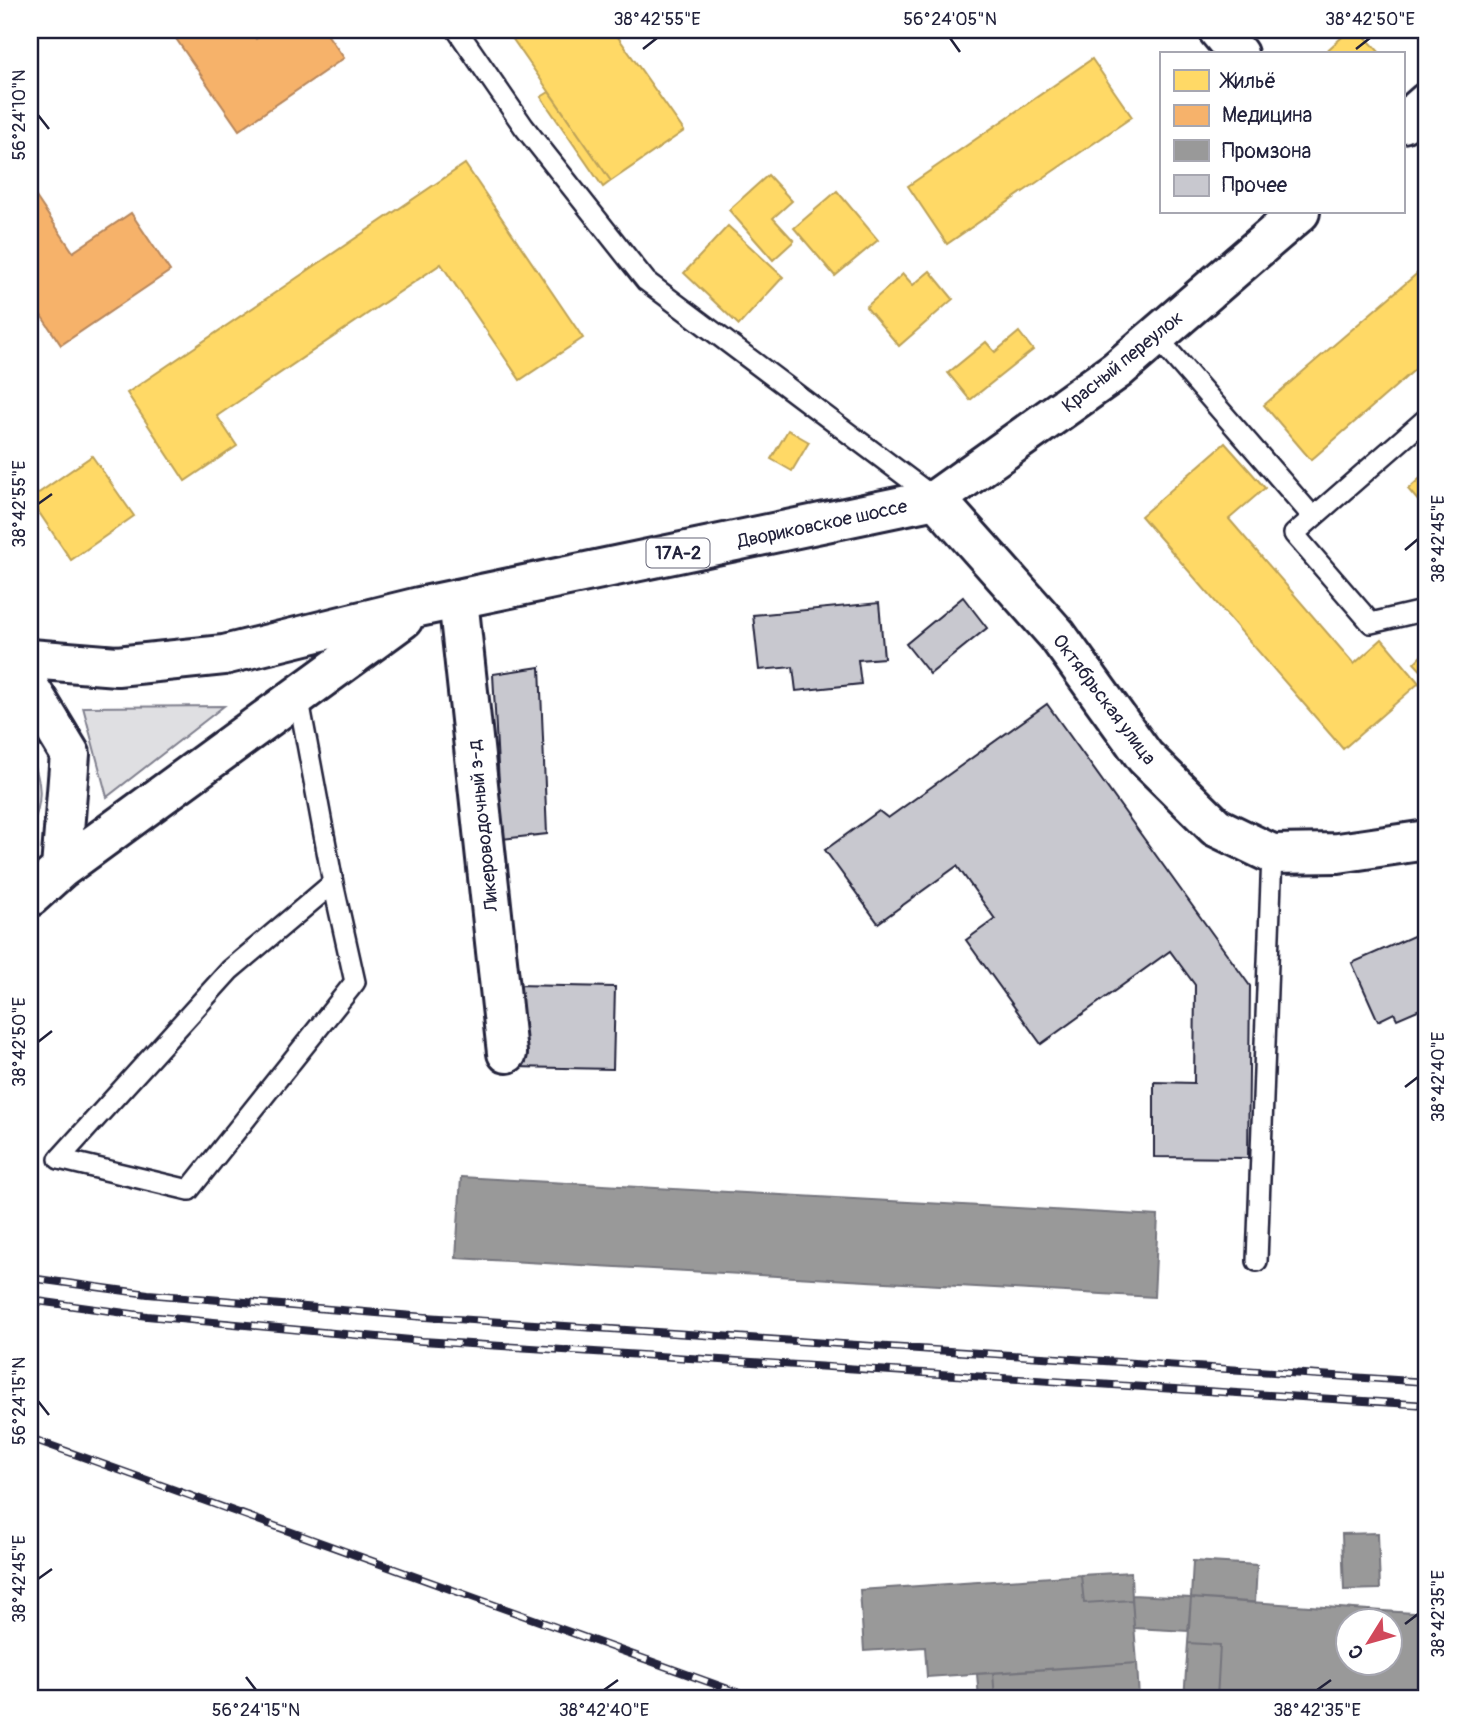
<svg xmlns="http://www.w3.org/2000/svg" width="1457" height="1729" viewBox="0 0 1457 1729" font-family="Pangolin,sans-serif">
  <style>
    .green { fill: #dfdfe2; stroke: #80808e; stroke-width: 2 }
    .homes { fill: #ffd966; stroke: #bda259; stroke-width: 2 }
    .health { fill: #f6b26b; stroke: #b6875d; stroke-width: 2 }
    .industry { fill: #999; stroke: #75757d; stroke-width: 2; fill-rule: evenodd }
    .building { fill: #c8c8cf; stroke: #22223b; stroke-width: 2 }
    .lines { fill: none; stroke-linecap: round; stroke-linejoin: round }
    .service-casing { stroke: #22223b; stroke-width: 24 }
    .minor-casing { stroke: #22223b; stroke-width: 44 }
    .secondary-casing { stroke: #22223b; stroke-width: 44 }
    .primary-casing { stroke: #22223b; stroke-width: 44 }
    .service { stroke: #fff; stroke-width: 19 }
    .minor { stroke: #fff; stroke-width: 38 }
    .secondary { stroke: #fff; stroke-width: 38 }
    .primary { stroke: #fff; stroke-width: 38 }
    .rail-casing { stroke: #22223b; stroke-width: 8 }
    .rail { stroke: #fff; stroke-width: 5; stroke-dasharray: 16; stroke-linecap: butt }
    .ticks { fill: none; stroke: #22223b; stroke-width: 2.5 }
    .labels { text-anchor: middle; stroke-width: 7; stroke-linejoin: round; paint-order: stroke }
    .shield { fill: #fff; stroke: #646476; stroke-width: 2 }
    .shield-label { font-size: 18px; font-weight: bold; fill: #22223b }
    .street-label { font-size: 19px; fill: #22223b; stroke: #fff }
    .neatline { fill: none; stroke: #22223b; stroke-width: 2.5 }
    .ticks-label { font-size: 18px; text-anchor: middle; fill: #22223b }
  </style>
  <rect width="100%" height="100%" fill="#fff"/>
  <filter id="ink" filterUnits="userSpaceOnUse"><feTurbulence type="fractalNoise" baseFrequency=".0143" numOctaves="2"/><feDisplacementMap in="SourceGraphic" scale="14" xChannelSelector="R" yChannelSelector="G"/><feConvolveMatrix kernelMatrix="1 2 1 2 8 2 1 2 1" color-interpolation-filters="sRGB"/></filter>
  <g filter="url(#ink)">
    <path class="green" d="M224 706 107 797 83 707Z
      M30 753C42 782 44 801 30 831Z"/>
    <path class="homes" d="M518 30H613L684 131 611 181 510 35Z
      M1350 30H1359L1381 54H1323Z
      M1092 59 1132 117 947 244 908 186Z
      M549 92 611 181 603 187 541 97Z
      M465 164 583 338 520 380 441 264 217 416 237 446 185 481 127 393Z
      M768 175 792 201 773 218 794 241 773 260 729 210Z
      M837 191 878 240 835 276 794 228Z
      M728 226 783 277 739 325 684 273Z
      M1427 265V359L1311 460 1264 405Z
      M930 271 953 299 899 346 866 307 903 274 913 285Z
      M1019 332 1033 350 970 400 948 373 986 342 995 352Z
      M788 430 809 442 792 471 771 459Z
      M1225 443 1265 488 1229 519 1354 664 1382 639 1419 683 1343 749 1141 516Z
      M92 456 134 516 71 560 30 499Z
      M1427 472V509L1426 510 1408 489Z
      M1427 650V677L1414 663Z"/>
    <path class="health" d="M170 30H249L256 39 270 30H324L344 58 239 130Z
      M30 188 73 252 131 213 170 271 61 345 30 299Z"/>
    <path class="industry" d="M461 1177 1158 1216 1154 1297 456 1258Z
      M1378 1533 1380 1589 1344 1590 1342 1534Z
      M1193 1561 1257 1565 1255 1603 1191 1598Z
      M1131 1572 1132 1600 1084 1603 1081 1575Z
      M1081 1575 1084 1603 1132 1600 1137 1663 927 1677 925 1647 864 1651 860 1590Z
      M1132 1595 1191 1598 1188 1631 1134 1628Z
      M1191 1598 1427 1614V1699H1217L1220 1645 1188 1643ZM1348 1620H1390V1662H1348Z
      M1188 1643 1220 1645 1217 1699H1184Z
      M1137 1663 1139 1699H995L993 1673Z
      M993 1673 995 1699H979L977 1674Z"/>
    <path class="building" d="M963 597 987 628 930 674 906 644Z
      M879 603 884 658 858 660 861 684 796 691 793 667 759 670 753 615Z
      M540 667 547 834 502 839 493 674Z
      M1047 704 1250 986 1248 1158 1154 1157V1082L1194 1083 1195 985 1170 951 1041 1044 966 940 995 919 957 866 878 923 825 850 879 811 888 818Z
      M1427 930V1006L1397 1019 1394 1013 1378 1021 1352 963Z
      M515 985 615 987 613 1069 513 1067Z"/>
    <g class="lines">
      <defs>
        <path id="service" d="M457 30 524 127 646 281 936 499
          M1156 336 1313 517
          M1427 418 1294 534 1371 623 1427 610
          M298 695 333 883 230 970 59 1159 189 1190 355 982 333 883
          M1257 1261 1272 854"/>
        <path id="minor" d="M1218 30 1238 54
          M458 599 507 1053"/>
        <path id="secondary" d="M936 499 1057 635 1145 757 1216 827 1272 854 1338 853 1427 840"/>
        <path id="primary" d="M1403 123 1427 102
          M30 659 117 666 224 655 419 607 936 499 1117 370 1300 212
          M30 688 70 754 61 869
          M30 897 61 869 403 619"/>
      </defs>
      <use href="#service" class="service-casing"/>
      <use href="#minor" class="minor-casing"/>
      <use href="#secondary" class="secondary-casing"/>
      <use href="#primary" class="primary-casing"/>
      <use href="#service" class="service"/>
      <use href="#minor" class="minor"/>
      <use href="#secondary" class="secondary"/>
      <use href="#primary" class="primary"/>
      <defs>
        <path id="rail" d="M30 1278 148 1294 425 1317 1427 1382
          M30 1300 147 1316 422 1341 1427 1405
          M30 1438 756 1699"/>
      </defs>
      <use href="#rail" class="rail-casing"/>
      <use href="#rail" class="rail"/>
    </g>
  </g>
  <path class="ticks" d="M950 38 960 52M643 49 657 38M1356 49 1370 38M38 115 49 129M38 504 52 494M1405 550 1418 539M38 1042 52 1031M1405 1087 1418 1077M38 1401 49 1415M38 1579 52 1569M1405 1624 1418 1614M246 1677 256 1690M604 1690 618 1680M1317 1690 1331 1680"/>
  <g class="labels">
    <rect class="shield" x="646.5" y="538.5" width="63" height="29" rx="5"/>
    <g class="shield-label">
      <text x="678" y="559">17А-2</text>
    </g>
    <g class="street-label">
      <text transform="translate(1122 361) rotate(-39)" y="7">Красный переулок</text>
      <text transform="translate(822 523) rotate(-12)" y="7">Двориковское шоссе</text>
      <text transform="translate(1105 699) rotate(53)" y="7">Октябрьская улица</text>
      <text transform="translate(482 826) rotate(-96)" y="7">Ликероводочный з-д</text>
    </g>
  </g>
  <rect width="1457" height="1729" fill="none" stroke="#fff" stroke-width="77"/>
  <rect x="1160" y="52" width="245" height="161" fill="#ffffff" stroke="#a7a7b1" stroke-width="2"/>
  <rect x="1174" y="70" width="35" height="21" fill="#ffd966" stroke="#a7a7b1" stroke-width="2"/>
  <text x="1222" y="88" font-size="21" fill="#22223b">Жильё</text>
  <rect x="1174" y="105" width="35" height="21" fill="#f6b26b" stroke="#a7a7b1" stroke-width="2"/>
  <text x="1222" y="122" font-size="21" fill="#22223b">Медицина</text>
  <rect x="1174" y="140" width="35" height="21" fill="#999999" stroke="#a7a7b1" stroke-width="2"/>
  <text x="1222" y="158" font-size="21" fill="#22223b">Промзона</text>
  <rect x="1174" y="175" width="35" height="21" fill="#c8c8cf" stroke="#a7a7b1" stroke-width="2"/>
  <text x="1222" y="192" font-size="21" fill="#22223b">Прочее</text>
  <g transform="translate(1369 1642) rotate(233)"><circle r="33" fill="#ffffff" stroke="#a7a7b1" stroke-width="2"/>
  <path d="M0-5L12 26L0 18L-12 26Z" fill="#d1495b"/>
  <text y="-10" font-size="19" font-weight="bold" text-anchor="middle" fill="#22223b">С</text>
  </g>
  <rect x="38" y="38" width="1380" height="1652" class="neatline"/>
  <g class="ticks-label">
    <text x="657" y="25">38°42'55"E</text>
    <text x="950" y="25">56°24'05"N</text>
    <text x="1370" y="25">38°42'50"E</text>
    <text transform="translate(19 115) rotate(-90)" y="6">56°24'10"N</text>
    <text transform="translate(19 504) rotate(-90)" y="6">38°42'55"E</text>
    <text transform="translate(1438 539) rotate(-90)" y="6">38°42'45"E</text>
    <text transform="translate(19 1042) rotate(-90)" y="6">38°42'50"E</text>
    <text transform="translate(1438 1077) rotate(-90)" y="6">38°42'40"E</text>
    <text transform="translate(19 1401) rotate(-90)" y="6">56°24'15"N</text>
    <text transform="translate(19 1579) rotate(-90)" y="6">38°42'45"E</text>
    <text transform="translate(1438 1614) rotate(-90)" y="6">38°42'35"E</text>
    <text x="256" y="1716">56°24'15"N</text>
    <text x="604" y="1716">38°42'40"E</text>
    <text x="1317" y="1716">38°42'35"E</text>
  </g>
</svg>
